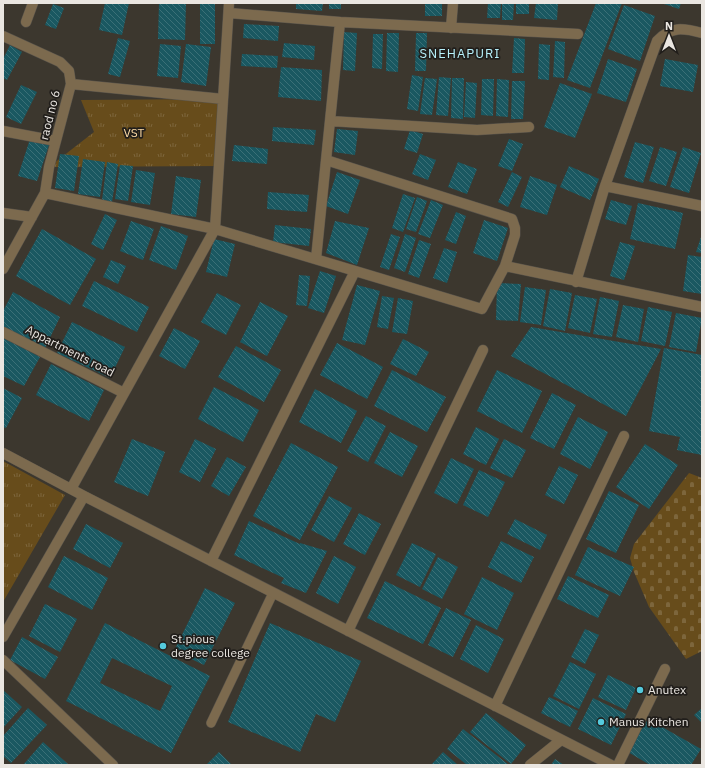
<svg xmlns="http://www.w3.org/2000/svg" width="705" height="768" viewBox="0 0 705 768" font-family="'IBM Plex Sans',sans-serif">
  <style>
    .grass { fill: url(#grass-tufts) }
    .cemetery { fill: url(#cemetery-stones) }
    .building { fill: url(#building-back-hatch); fill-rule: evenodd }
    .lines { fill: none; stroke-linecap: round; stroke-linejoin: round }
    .lane-casing { stroke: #58534b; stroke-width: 10 }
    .street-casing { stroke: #58534b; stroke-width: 11 }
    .lane { stroke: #7c6a4e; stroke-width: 9 }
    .street { stroke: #7c6a4e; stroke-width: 10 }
    .poi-dot { fill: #54cadd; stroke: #211e1b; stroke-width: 1.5 }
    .labels { text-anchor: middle; stroke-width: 3.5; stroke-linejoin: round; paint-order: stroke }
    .street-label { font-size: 12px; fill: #eae6e1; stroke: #211e1b }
    .park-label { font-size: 12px; fill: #fedba4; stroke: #211e1b }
    .poi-label { font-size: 12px; fill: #eae6e1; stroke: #211e1b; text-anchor: start }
    .neighbourhood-label { font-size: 13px; letter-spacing: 1px; fill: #b6f0fa; stroke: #211e1b }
  </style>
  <defs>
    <pattern id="grass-tufts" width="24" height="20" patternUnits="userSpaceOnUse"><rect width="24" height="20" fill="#674c1b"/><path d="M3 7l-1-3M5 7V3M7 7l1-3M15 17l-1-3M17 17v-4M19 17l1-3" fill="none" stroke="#7d663c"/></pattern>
    <pattern id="cemetery-stones" width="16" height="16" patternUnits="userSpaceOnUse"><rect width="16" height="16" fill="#674c1b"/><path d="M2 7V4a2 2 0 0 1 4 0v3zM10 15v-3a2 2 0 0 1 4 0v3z" fill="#7d663c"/></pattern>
    <pattern id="building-back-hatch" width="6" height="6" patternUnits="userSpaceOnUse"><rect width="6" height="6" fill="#1a5861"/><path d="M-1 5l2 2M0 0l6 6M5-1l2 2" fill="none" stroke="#3b7077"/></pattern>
  </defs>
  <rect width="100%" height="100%" fill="#3c372e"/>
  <path class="grass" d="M219 99V166L49 167 94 132 81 100Z
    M3 461 65 495 3 602Z"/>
  <path class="cemetery" d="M689 473 702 478V651L686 659 649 607 634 572 630 558 634 544Z"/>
  <path class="building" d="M105 3H129L122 35 99 30Z
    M159 3H186L185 40 158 39Z
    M200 3H215V44H200Z
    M296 3H323L322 11 296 9Z
    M329 3H341V9H329Z
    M425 3H442V16H425Z
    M488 3H501L500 18H487Z
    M502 3H514L513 20H502Z
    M516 3H529V14H516Z
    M536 3H558L557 20 534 18Z
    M596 3H622L590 88 567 80Z
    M661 3H681L679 9Z
    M53 4 64 8 56 29 45 25Z
    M624 5 655 16 640 61 608 49Z
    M244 24 279 26 278 41 243 38Z
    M344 32 357 33 355 71 343 70Z
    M387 33H399L398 72 386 71Z
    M416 33H427L426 71H415Z
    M373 34H383L382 69 372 68Z
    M118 38 130 41 120 77 108 74Z
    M514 38 525 39 524 73H512Z
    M555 41 565 42 564 78 553 77Z
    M284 43 315 46 314 60 282 57Z
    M160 44 181 46 178 78 157 76Z
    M186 44 211 47 206 86 181 82Z
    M539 44 550 45 549 80 538 79Z
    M10 45 22 52 7 80 3 78V59Z
    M242 54 278 56 277 68 241 66Z
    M608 59 637 69 626 102 597 93Z
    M665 59 698 65 693 92 660 86Z
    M281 67 322 70 321 101 278 97Z
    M412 75 423 77 418 111 407 109Z
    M439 77 451 78 448 116 436 115Z
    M425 78 437 79 432 115 420 114Z
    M452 78H464L463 119 451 118Z
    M482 79H494L493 116 481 115Z
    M497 79 509 80 508 117 496 116Z
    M512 81H525L523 119H511Z
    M466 82 477 83 475 118 464 117Z
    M560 83 592 94 575 138 544 127Z
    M21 85 37 92 21 124 6 117Z
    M273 127 316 130 314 145 272 141Z
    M337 129 358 131 355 155 334 152Z
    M410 130 423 134 417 153 404 149Z
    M30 139 49 145 37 181 18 176Z
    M509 139 523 144 512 171 498 166Z
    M635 142 654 147 643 183 624 177Z
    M234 145 268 149 267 164 232 161Z
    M660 147 677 152 666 186 649 181Z
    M683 147 701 153 689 193 670 187Z
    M60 154 79 156 74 191 55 188Z
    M420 154 436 160 428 180 412 174Z
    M83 159 105 162 100 197 78 194Z
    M107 162 118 164 112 202 102 200Z
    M458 162 477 169 467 194 448 187Z
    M120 165 133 166 128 201 115 199Z
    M569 166 599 179 590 200 560 187Z
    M136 170 155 173 150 205 131 202Z
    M337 172 360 180 348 214 326 206Z
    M512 172 522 177 508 207 498 202Z
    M176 176 201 180 196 217 171 214Z
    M530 176 557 185 547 215 520 207Z
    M268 192 309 195 307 212 267 209Z
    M403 194 415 198 403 232 392 228Z
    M417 197 427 201 416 232 406 229Z
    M431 200 443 205 430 238 418 234Z
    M611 200 632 206 626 225 605 219Z
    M638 203 683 213 675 249 630 239Z
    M456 212 466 216 456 244 445 240Z
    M105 214 117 220 103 250 91 244Z
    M484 220 508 228 497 261 473 253Z
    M131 221 154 229 143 260 120 251Z
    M335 221 369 228 357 265 326 253Z
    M275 225 311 229 309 246 273 242Z
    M161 226 188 236 176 270 149 260Z
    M42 229 96 259 70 305 16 276Z
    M391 234 400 237 389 270 380 267Z
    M405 234 416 238 405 272 394 268Z
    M702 234V253L696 252Z
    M214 239 235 244 227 277 206 272Z
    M419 240 431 244 419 278 408 274Z
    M620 242 635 246 624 280 610 276Z
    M444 248 457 252 447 283 433 278Z
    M688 255 702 257V294L683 291Z
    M111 260 126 266 118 284 103 277Z
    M320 271 336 276 324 313 308 308Z
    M299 275 310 276 307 306 296 305Z
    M94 281 149 307 137 332 82 306Z
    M497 283 521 284 518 321 496 320Z
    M357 285 380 291 365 345 342 340Z
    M525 287 546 290 541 325 520 322Z
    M550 289 572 293 565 331 543 326Z
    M13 292 60 317 45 348 3 327V311Z
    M217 293 241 305 226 335 201 322Z
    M575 295 597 299 590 333 568 328Z
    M382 296 394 298 388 329 377 327Z
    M600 297 619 301 612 337 593 334Z
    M398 298 413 301 407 334 392 332Z
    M260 302 288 316 267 356 240 342Z
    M623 305 644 309 638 342 616 337Z
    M648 307 672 312 665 346 641 341Z
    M676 313 702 318 696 352 669 347Z
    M72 322 125 347 110 378 57 353Z
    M531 327 661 349 626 416 511 356Z
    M174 328 200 341 185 369 159 356Z
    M3 338 40 357 24 386 3 376Z
    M403 339 429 352 416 376 390 364Z
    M337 343 383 367 367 399 320 375Z
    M236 346 281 370 264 402 218 377Z
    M664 348 702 355V455L677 450 680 437 649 431Z
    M51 364 104 390 89 421 36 395Z
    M392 370 446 397 427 432 374 406Z
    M497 370 542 391 522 433 477 411Z
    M214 387 259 410 243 442 198 419Z
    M3 388 22 398 6 428 3 427Z
    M315 389 357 411 341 443 299 422Z
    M552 393 576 405 554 449 530 438Z
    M366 416 386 426 368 462 347 451Z
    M578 417 608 432 590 469 560 454Z
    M476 427 499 439 486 465 463 454Z
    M390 432 418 446 402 477 374 463Z
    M132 439 165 452 148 496 114 482Z
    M195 439 216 449 200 482 179 472Z
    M504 439 526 450 512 478 490 468Z
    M291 443 338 467 300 540 253 516Z
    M645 444 678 465 649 509 616 487Z
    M227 457 246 467 229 496 211 486Z
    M451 458 474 469 457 504 434 493Z
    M559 466 578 475 564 504 545 495Z
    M479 470 505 482 488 517 463 505Z
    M609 491 639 505 616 553 586 539Z
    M329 496 352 508 334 542 311 530Z
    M359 513 381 524 365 555 343 544Z
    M515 519 547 535 540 550 507 534Z
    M249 521 300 544V543L327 551 306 593 281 583 284 578 234 555Z
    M86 524 123 543 110 568 73 549Z
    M501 541 534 557 521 583 488 567Z
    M412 543 436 554 420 587 396 575Z
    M588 547 634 567 620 596 575 575Z
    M64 556 108 578 92 610 48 587Z
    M334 556 356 567 338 604 316 593Z
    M438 557 458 567 442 599 422 589Z
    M568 576 609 595 598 618 557 599Z
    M482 577 514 593 497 630 464 614Z
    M385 581 441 608 423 644 367 618Z
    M205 588 235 603 204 665 174 651Z
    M45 604 77 619 60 652 29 636Z
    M446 608 471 620 453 657 428 645Z
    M105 623 210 676 171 753 66 701ZM112 658 172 686 160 711 100 683Z
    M270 623 361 661 335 722 316 714 300 752 228 722Z
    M476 625 504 639 488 673 460 659Z
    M585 629 599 635 585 664 571 657Z
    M22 637 58 657 45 679 10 660Z
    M570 662 596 674 579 709 553 696Z
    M608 675 636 688 626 710 598 697Z
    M3 690 22 707 3 728Z
    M549 697 578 711 570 727 541 713Z
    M593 698 626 714 611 745 578 729Z
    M28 708 47 725 11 763 3 756V736Z
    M702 708V723L694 715Z
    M486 713 526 745 511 764 470 732Z
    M648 719 701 749 691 765H650L628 752Z
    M463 729 509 765H467L447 749Z
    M43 742 68 764 67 765H23Z
    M219 752 232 765H206Z
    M443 752 458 765H431Z
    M555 759 564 765H551Z"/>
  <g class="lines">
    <defs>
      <path id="lane" d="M211 723 273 593"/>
      <path id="street" d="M229 13 340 22 578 34
        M26 22 33 3
        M451 28 453 3
        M3 36 60 62 69 71 71 84
        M330 121 477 130 529 127
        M3 131 56 141
        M605 186 702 206
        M45 193 215 229 482 309 505 266 515 235V228L512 219 326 160
        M3 213 32 217
        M316 259 340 22
        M505 266 702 307
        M3 269 45 193 49 167 71 84 223 99
        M576 282 605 186 657 41C671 26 683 28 702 33
        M3 332 124 393
        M3 453 84 496 611 765
        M71 489 215 229 229 3
        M211 561 355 271
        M348 631 483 350
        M3 637 84 496
        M3 660 113 765
        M495 706 624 436
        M530 765 561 740
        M618 765 665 669"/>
    </defs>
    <use href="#lane" class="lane-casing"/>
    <use href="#street" class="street-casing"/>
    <use href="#lane" class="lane"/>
    <use href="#street" class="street"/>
  </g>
  <g class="poi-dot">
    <circle cx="163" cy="646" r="4"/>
    <circle cx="640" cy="690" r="4"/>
    <circle cx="601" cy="722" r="4"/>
  </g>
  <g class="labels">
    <g class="street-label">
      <text transform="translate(50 115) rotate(-76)" y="4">raod no 6</text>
      <text transform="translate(70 351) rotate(27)" y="4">Appartments road</text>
    </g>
    <g class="park-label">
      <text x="134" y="137">VST</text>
    </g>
    <g class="poi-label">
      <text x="171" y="643">St.pious<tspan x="171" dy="14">degree college</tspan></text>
      <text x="648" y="694">Anutex</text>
      <text x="609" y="726">Manus Kitchen</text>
    </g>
    <g class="neighbourhood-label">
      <text x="460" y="58">SNEHAPURI</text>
    </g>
  </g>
  <rect width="705" height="768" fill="none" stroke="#eae6e1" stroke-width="8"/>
  <g transform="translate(669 36)" stroke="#211e1b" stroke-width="3" paint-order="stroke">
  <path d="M0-3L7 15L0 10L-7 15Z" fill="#eae6e1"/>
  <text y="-6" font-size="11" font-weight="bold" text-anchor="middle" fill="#eae6e1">N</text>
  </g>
</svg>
